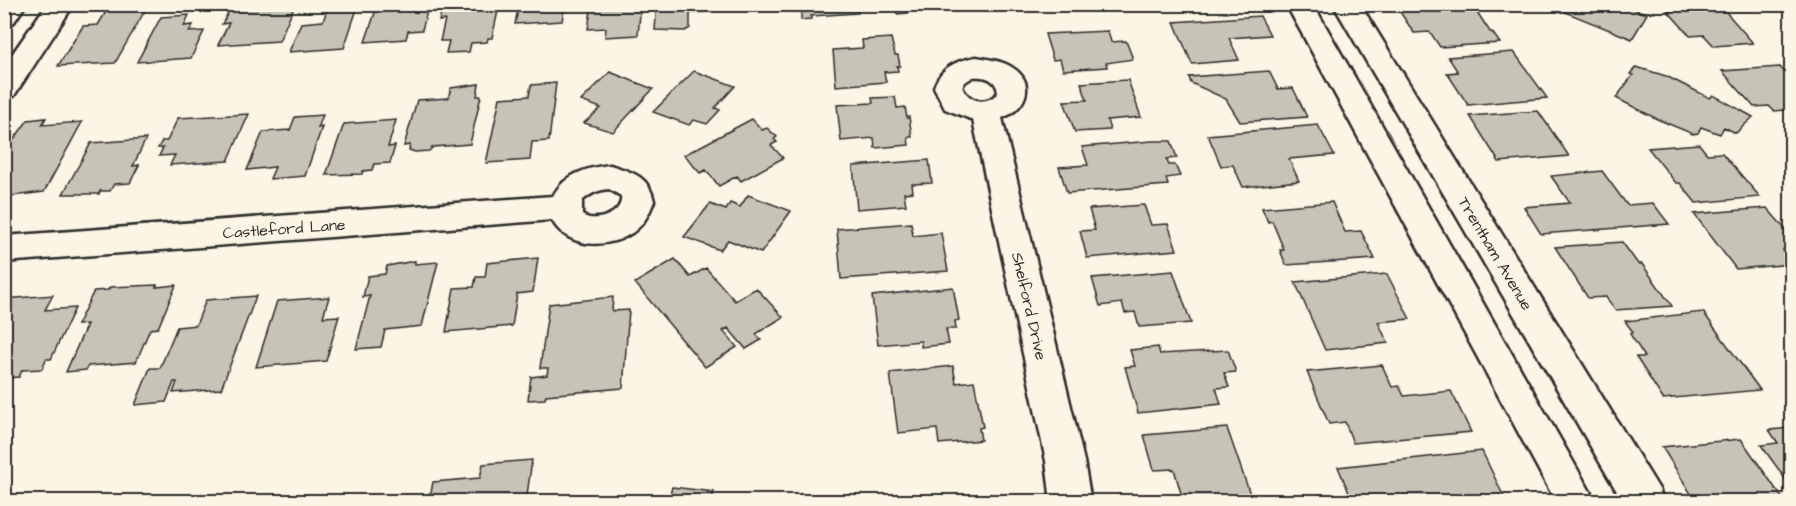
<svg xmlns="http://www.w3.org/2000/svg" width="1796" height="506" viewBox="0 0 1796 506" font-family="'Architects Daughter',sans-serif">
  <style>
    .building { fill: #c8c3b7; stroke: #2b2b2b; stroke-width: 1.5 }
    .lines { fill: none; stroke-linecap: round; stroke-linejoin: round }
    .street-casing { stroke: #2b2b2b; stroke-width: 5 }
    .street { fill: #fcf5e5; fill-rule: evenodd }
    .labels { text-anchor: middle; stroke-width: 4.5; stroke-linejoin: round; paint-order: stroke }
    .street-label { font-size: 16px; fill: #2b2b2b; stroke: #fcf5e5 }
  </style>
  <rect width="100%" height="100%" fill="#fcf5e5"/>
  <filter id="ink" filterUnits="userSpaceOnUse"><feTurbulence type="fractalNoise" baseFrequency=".0167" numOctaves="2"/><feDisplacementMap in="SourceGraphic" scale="12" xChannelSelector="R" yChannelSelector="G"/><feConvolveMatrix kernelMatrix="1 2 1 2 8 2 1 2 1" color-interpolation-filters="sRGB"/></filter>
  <g filter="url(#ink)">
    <path class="building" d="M246 4H295L279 41 218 45 229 23 222 24 229 11 243 10Z
      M378 4H429L422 30 408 31 406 39 365 42Z
      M443 4H486L485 11H498L492 38H488L487 42 471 43 469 52 446 53 449 41H440L445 20 439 21Z
      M519 4H565L562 21 515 24Z
      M592 4H641L638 35 605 37 606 28 588 29Z
      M657 4H714V11L690 13V28L685 31 655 30Z
      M733 4H779V8L733 11Z
      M806 4H857L858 13 811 16V19L801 20V12H807Z
      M881 4H920L921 6 907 7 908 13 897 14 896 8 882 9Z
      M1472 4 1490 32H1492L1500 43 1440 47 1430 32 1414 33 1396 6Z
      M1570 4H1630L1629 7 1647 14 1632 39 1565 12Z
      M1675 4H1719L1753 43 1714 46 1704 35 1690 36 1667 10 1679 9Z
      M1732 4H1789L1791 6 1738 10Z
      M358 6 344 48 289 52 301 23 323 21 328 7Z
      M147 7 115 63 58 66 83 26 98 25 107 10Z
      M189 15 184 26 193 25 189 32 204 31 191 58 137 62 161 17Z
      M1260 16 1270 35 1229 38 1239 60 1192 64 1174 22Z
      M1108 31 1111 42 1126 41 1133 59 1106 63 1107 67 1063 70 1060 59 1053 60 1045 34Z
      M891 38 895 55H898L900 66H897L898 71 884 72 886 82 836 86 833 50 863 48 862 40Z
      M1514 52 1547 98 1468 105 1447 73 1458 72 1448 57Z
      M1636 67 1666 76 1710 98 1713 95 1753 117 1736 133 1724 127 1720 134 1701 127 1698 133 1693 134 1657 119 1616 98 1633 75 1630 74Z
      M1780 67 1792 80V117L1785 110 1774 111 1769 106 1754 107 1722 71Z
      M694 71 735 86 715 108 720 110 707 124 694 120 689 125 653 112Z
      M1269 71 1278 89 1293 88 1307 117 1240 122 1226 99 1191 83 1189 77Z
      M610 72 653 89 613 132 584 123 601 108 581 101Z
      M1128 80 1141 117 1107 120 1110 130 1075 132 1064 101 1087 100 1081 83Z
      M556 83 549 141 532 142 530 160 486 163 500 98 529 96 531 85Z
      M479 84 477 96H481L470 144 433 147 429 151 415 152 409 150 410 145 404 146 417 100 448 98 451 88Z
      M895 97 897 108 905 107 907 118 909 117 912 137H908L909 145 875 148 874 138 841 141 837 105 873 103 872 98Z
      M1538 111 1569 156 1499 162 1470 116Z
      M249 114 228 161 170 165 175 155 159 156 163 148H158L162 141H167L178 118Z
      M323 115 318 128 322 127 305 176 270 179 275 167 247 170 263 132 290 130 295 117Z
      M46 118 42 125 82 122 44 192 4 197V153L28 120Z
      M752 119 762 130 767 128 777 137 774 139 777 142 771 145 783 158 741 181 737 176 719 186 706 170 700 173 684 155Z
      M396 120 388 147 395 146 390 163 374 164 372 170 363 171 362 174 326 175 344 124Z
      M1318 125 1334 155 1289 159 1299 181 1243 187 1233 165 1221 166 1208 135Z
      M146 139 133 166 139 165 130 183 114 184 110 191H100L99 194H63L91 143Z
      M1152 141H1171L1177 158 1166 159 1169 165H1175L1180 176 1166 178 1168 185 1067 193 1059 167 1088 165 1082 147Z
      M1699 144 1707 154 1722 153 1760 197 1696 203 1680 183H1676L1648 148Z
      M929 160 932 183 912 184 913 192 904 193 906 205 857 209 853 166Z
      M1602 171 1627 205 1653 203 1669 224 1541 234 1524 207 1570 203 1551 176Z
      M748 195 791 211 761 253 728 240 720 250 684 237 710 204 726 210 730 203 740 207Z
      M1332 202 1345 232 1361 231 1375 259 1286 265 1280 250H1284L1272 221 1268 222 1262 208Z
      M1144 205 1151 225 1168 224 1177 250 1087 258 1080 231 1095 230 1089 209Z
      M1767 208 1792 237V249L1783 250 1792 260V264L1736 269 1694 214Z
      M911 223 913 236 941 233 948 271 841 279 837 229Z
      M1622 242 1638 264H1642L1672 306 1615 310 1606 297 1588 298 1555 247Z
      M538 258 533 292 517 294 512 326 446 332 454 288 474 287 476 277H485L487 263Z
      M675 259 690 277 706 268 735 301 756 288 783 317 756 334 761 340 746 349 728 328 723 331 737 347 705 367 635 283Z
      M415 261V264L438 262 422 326 385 330 381 347 356 349 370 296 363 297 368 276 385 274 387 266Z
      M1173 271 1191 323 1139 327 1135 312 1125 313 1122 303 1100 306 1092 278Z
      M1387 274 1410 319 1378 322 1388 343 1325 350 1295 282Z
      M157 285 156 287 176 285 158 328 150 329 136 362 88 366 86 370 66 372 87 324 77 325 94 291 108 290 110 287Z
      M953 287 959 320 955 321 956 329H946L949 344 921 347V341L878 345 872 296Z
      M53 295 45 310 75 308 51 359H46L42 369 22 370 19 377 4 378V299Z
      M256 296 221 389 173 393 177 382H174L166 402 135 405 150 368H160L177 327 196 325 206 300Z
      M329 297 323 317 339 316 326 361 256 367 277 301Z
      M613 297 612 311 629 310 623 388 546 395 545 399 528 400 531 377 547 375 548 368H540L549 304Z
      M1703 312 1760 390 1663 399 1636 357H1645L1630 334 1633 332 1625 321Z
      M1158 347 1160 354 1228 350 1236 372 1224 373 1229 387 1216 388 1221 404 1138 413 1125 367 1135 366 1130 350Z
      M1382 365 1392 387 1399 386 1404 396 1451 391 1471 432 1353 443 1345 422 1329 424 1307 372Z
      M953 366 956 383 974 381 983 427 979 428 981 440 939 444 937 429 898 433 890 373Z
      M1227 428 1250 494 1183 500 1174 469 1154 470 1144 435Z
      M1792 428V488L1761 445 1778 443 1769 430Z
      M1741 439 1785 502H1696L1662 447Z
      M1482 451 1504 497 1459 502H1353L1338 467Z
      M532 460 526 502H429L433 482 480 478 483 464Z
      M672 487 714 492 711 502H668Z
      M619 496 643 498 642 502H617Z"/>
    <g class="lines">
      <defs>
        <path id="street" d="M4 4H26L14 22 4 25Z
          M47 4H74L14 96 4 99V66Z
          M1286 4H1313L1596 502H1556Z
          M1333 4H1360L1659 489 1664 502H1623Z
          M976 57C988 59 1003 61 1013 68 1037 83 1025 110 1002 118L1084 461 1091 502H1051L1046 461 973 120 945 109 934 87C941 67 956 61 976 57ZM973 77C985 76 997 79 998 93 986 105 970 103 962 87L965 82Z
          M610 165C632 172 649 176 654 201 650 211 646 221 637 229 613 250 568 250 552 220L4 262V236L553 196C565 174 586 168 610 165ZM609 189 621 196C624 214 595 224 582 215V201C591 193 598 190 609 189Z"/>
      </defs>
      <use href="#street" class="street-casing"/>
      <use href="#street" class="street"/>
    </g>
  </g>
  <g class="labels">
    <g class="street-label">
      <text transform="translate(284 228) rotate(-4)" y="6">Castleford Lane</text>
      <text transform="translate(1496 253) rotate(59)" y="6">Trentham Avenue</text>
      <text transform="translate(1030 306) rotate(77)" y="6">Shelford Drive</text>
    </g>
  </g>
  <rect width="1796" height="506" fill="none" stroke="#fcf5e5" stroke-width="24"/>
  <rect x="12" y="12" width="1772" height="482" fill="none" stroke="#2b2b2b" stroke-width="2" filter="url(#ink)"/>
</svg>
